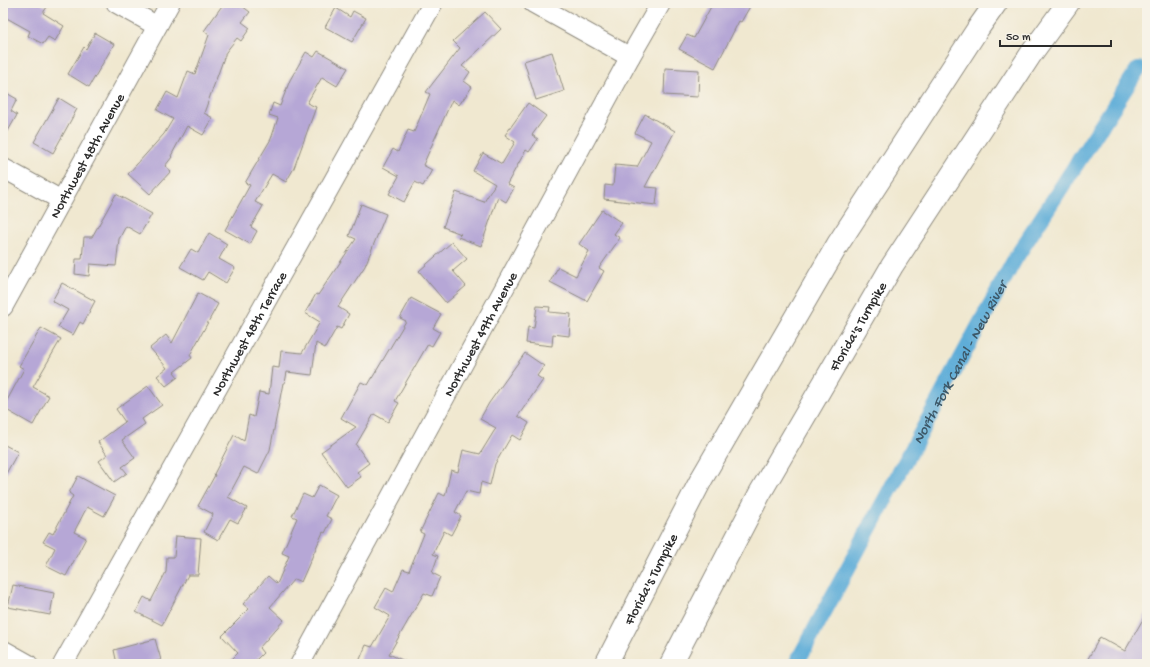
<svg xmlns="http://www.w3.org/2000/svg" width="1150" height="667" viewBox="0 0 1150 667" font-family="'Gochi Hand',sans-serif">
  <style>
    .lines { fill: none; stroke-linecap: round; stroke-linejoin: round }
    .canal { stroke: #5eadd8; stroke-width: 16 }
    .building { fill: #b6a7d6 }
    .minor-casing { stroke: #8e8a7e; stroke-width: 21 }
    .highway-casing { stroke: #8e8a7e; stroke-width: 24 }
    .minor { stroke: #fff; stroke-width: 19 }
    .highway { stroke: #fff; stroke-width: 22 }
    .labels { text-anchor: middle; stroke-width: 4; stroke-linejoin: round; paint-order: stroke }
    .street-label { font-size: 14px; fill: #2b2b2b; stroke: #f7f3e8 }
    .water-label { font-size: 15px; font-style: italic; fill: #3d5868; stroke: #f7f3e8 }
  </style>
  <rect width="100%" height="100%" fill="#f7f3e8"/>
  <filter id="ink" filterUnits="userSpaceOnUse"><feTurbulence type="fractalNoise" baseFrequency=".025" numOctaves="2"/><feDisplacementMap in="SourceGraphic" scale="8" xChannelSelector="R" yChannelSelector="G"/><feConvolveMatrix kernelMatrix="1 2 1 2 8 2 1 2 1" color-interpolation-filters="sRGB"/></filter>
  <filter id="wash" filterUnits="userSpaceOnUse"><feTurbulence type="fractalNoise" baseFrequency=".012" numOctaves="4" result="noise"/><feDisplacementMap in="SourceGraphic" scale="16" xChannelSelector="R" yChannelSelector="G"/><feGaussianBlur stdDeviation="0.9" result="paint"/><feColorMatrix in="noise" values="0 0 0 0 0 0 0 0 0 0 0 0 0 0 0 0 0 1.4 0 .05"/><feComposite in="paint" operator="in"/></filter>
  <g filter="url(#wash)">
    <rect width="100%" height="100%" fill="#f0e8d0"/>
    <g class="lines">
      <path class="canal" id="s1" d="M796 664 1015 259 1138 69"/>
    </g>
    <g id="blocks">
      <path class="building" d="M3 3H40L47 7 43 13 64 26 55 41 48 37 43 44 28 36 30 31 3 16Z
        M224 3H238L250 12 242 22 250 28 241 41 237 38 226 52 204 113 213 118 203 135 187 126 171 156 172 157 165 166 171 171 150 194 128 174 164 134 173 119 157 110 167 92 178 98 188 71 195 74 209 35 204 31Z
        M713 3H752L741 22 739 21 715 68 679 49 687 35 694 38Z
        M336 8 350 17 353 11 366 18 352 42 325 27Z
        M485 12 501 29 462 66 470 72 464 81 472 87 459 105 452 100 423 165 432 170 423 186 415 182 404 202 389 194 399 176 383 167 393 149 398 152 408 130 414 132 430 94 426 92 460 48 453 41Z
        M95 33 114 44 89 87 68 74 84 47 86 49Z
        M318 51 348 68 337 86 322 77 307 103 316 107 294 168 286 182 272 174 255 202 263 206 251 227 257 231 250 244 225 230 250 185 245 183 271 139 278 118 269 115 273 103 280 106 290 80 306 52 314 57Z
        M552 52 564 91 536 100 524 61Z
        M665 68 699 70 698 97 664 95Z
        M3 91 17 99 11 111 17 115 3 140Z
        M59 98 77 109 53 153 34 142Z
        M528 103 546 116 532 135 538 139 529 152 526 150 507 184 514 188 506 202 498 197 481 246 458 237 461 234 443 227 456 192 484 202 495 184 473 171 483 153 502 164 515 142 505 135Z
        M645 114 675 131 645 187 658 188 656 205 604 199 605 185 613 186 615 165 637 167 651 141 635 133Z
        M116 194 152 214 140 234 126 226 119 239 116 266 90 264 89 276 75 274 76 259H82L84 237H92Z
        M361 204 386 214 365 266 338 307 349 314 341 329 337 327 325 348 316 343 312 375 287 372 285 383H283L270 450 258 474 244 467 228 497 247 508 238 523 230 519 218 540 204 532 213 514 198 506 215 475 214 474 234 435 244 441 249 415 254 417 259 392 269 394 272 367 279 368 281 351 302 353 320 322 305 313 316 294 318 295 356 239 349 236Z
        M602 210 622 223 614 234 620 238 599 268 604 271 587 301 550 282 558 267 576 276 589 251 579 244Z
        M209 233 227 244 219 259 235 268 226 283 208 272 203 280 180 267 191 249 198 253Z
        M452 242 467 259 453 271 466 286 446 303 419 271Z
        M62 283 95 301 83 324 80 322 73 335 58 327 68 310 52 301Z
        M198 293 218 304 190 355 192 358 174 372 178 377 166 386 157 376 167 368 150 348 166 335 172 343Z
        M411 298 441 314 433 328 440 332 432 346 428 344 395 401 399 403 388 422 374 414 356 445 369 463 357 472 361 477 347 487 321 452 356 427 341 418 361 382 368 385 406 321 400 318Z
        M537 306 550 307 549 312 571 314 569 336 553 334 552 346 526 343 528 327 534 328Z
        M41 328 61 339 33 387 49 396 33 425 3 408 24 369 19 366Z
        M525 353 544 366 537 376 543 380 518 416 529 423 520 440 512 435 495 464 490 485 481 482 479 494 466 491 455 512 461 516 451 535 444 531 433 554 438 556 432 573 440 577 432 596 424 593 389 654 411 664H358L366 645 372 647 390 616 375 607 386 588 393 592 403 569 409 571 424 534 420 532 439 493 445 496 451 470 458 472 463 450 480 454 496 428 480 419 489 403Z
        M148 386 162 405 142 419 145 424 122 440 135 458 122 467 127 473 114 482 99 461 107 455 98 442 125 422 116 409Z
        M3 444 18 452 3 479Z
        M78 476 115 496 104 516 87 507 74 532 86 538 66 576 46 566 55 548 43 542 49 532 53 534 73 496 69 493Z
        M319 485 337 495 326 516 332 519 325 533 323 532 301 582 294 579 270 607 284 620 259 648 263 653 252 664H227L238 653 222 636 249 609 243 604 268 576 277 584 289 556 282 553 297 518 292 516 303 494 312 498Z
        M176 536 201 538 198 575H188L162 625 136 612 144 597 151 601 166 572 167 557H174Z
        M13 585 54 593 50 615 8 607Z
        M1147 612V656L1144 662 1147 664H1085L1100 637 1125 651Z
        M155 639 161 660 153 662 154 664H117L114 650Z"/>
    </g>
  </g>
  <g filter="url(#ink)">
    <use href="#blocks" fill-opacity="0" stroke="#8e8a7e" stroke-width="1"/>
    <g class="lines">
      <defs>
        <g id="minor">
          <path d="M116 3 157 26"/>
          <path d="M533 3 630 57"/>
          <path d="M3 168 61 200"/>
          <path id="s2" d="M3 307 170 3"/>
          <path d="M3 650 28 664"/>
          <path id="s3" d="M63 664 433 3"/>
          <path id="s4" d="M300 664 630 57 661 3"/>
        </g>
        <g id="highway">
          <path id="s5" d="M606 664 702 478 838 244 979 27 996 3"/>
          <path id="s6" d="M671 664 760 493 892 266 1031 54 1068 3"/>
        </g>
      </defs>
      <use href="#minor" class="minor-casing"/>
      <use href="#highway" class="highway-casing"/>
      <use href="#minor" class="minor"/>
      <use href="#highway" class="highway"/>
    </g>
  </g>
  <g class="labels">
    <g class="street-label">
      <text dy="5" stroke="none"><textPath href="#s2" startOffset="173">Northwest 48th Avenue</textPath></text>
      <text dy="5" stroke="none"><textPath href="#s6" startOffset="386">Florida's Turnpike</textPath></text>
      <text dy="5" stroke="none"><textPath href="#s4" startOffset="376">Northwest 49th Avenue</textPath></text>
      <text dy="5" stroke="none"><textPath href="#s3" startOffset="379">Northwest 48th Terrace</textPath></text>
      <text dy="5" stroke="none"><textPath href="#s5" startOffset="96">Florida's Turnpike</textPath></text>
    </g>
    <g class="water-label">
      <text dy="5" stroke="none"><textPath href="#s1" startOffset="343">North Fork Canal - New River</textPath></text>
    </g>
  </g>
  <rect width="1150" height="667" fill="none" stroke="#f7f3e8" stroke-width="16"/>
  <path d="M1000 40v6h111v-6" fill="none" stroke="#2b2b2b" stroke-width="2"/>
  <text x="1006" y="40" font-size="12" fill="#2b2b2b" stroke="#f7f3e8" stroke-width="3" paint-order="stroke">50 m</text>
</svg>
